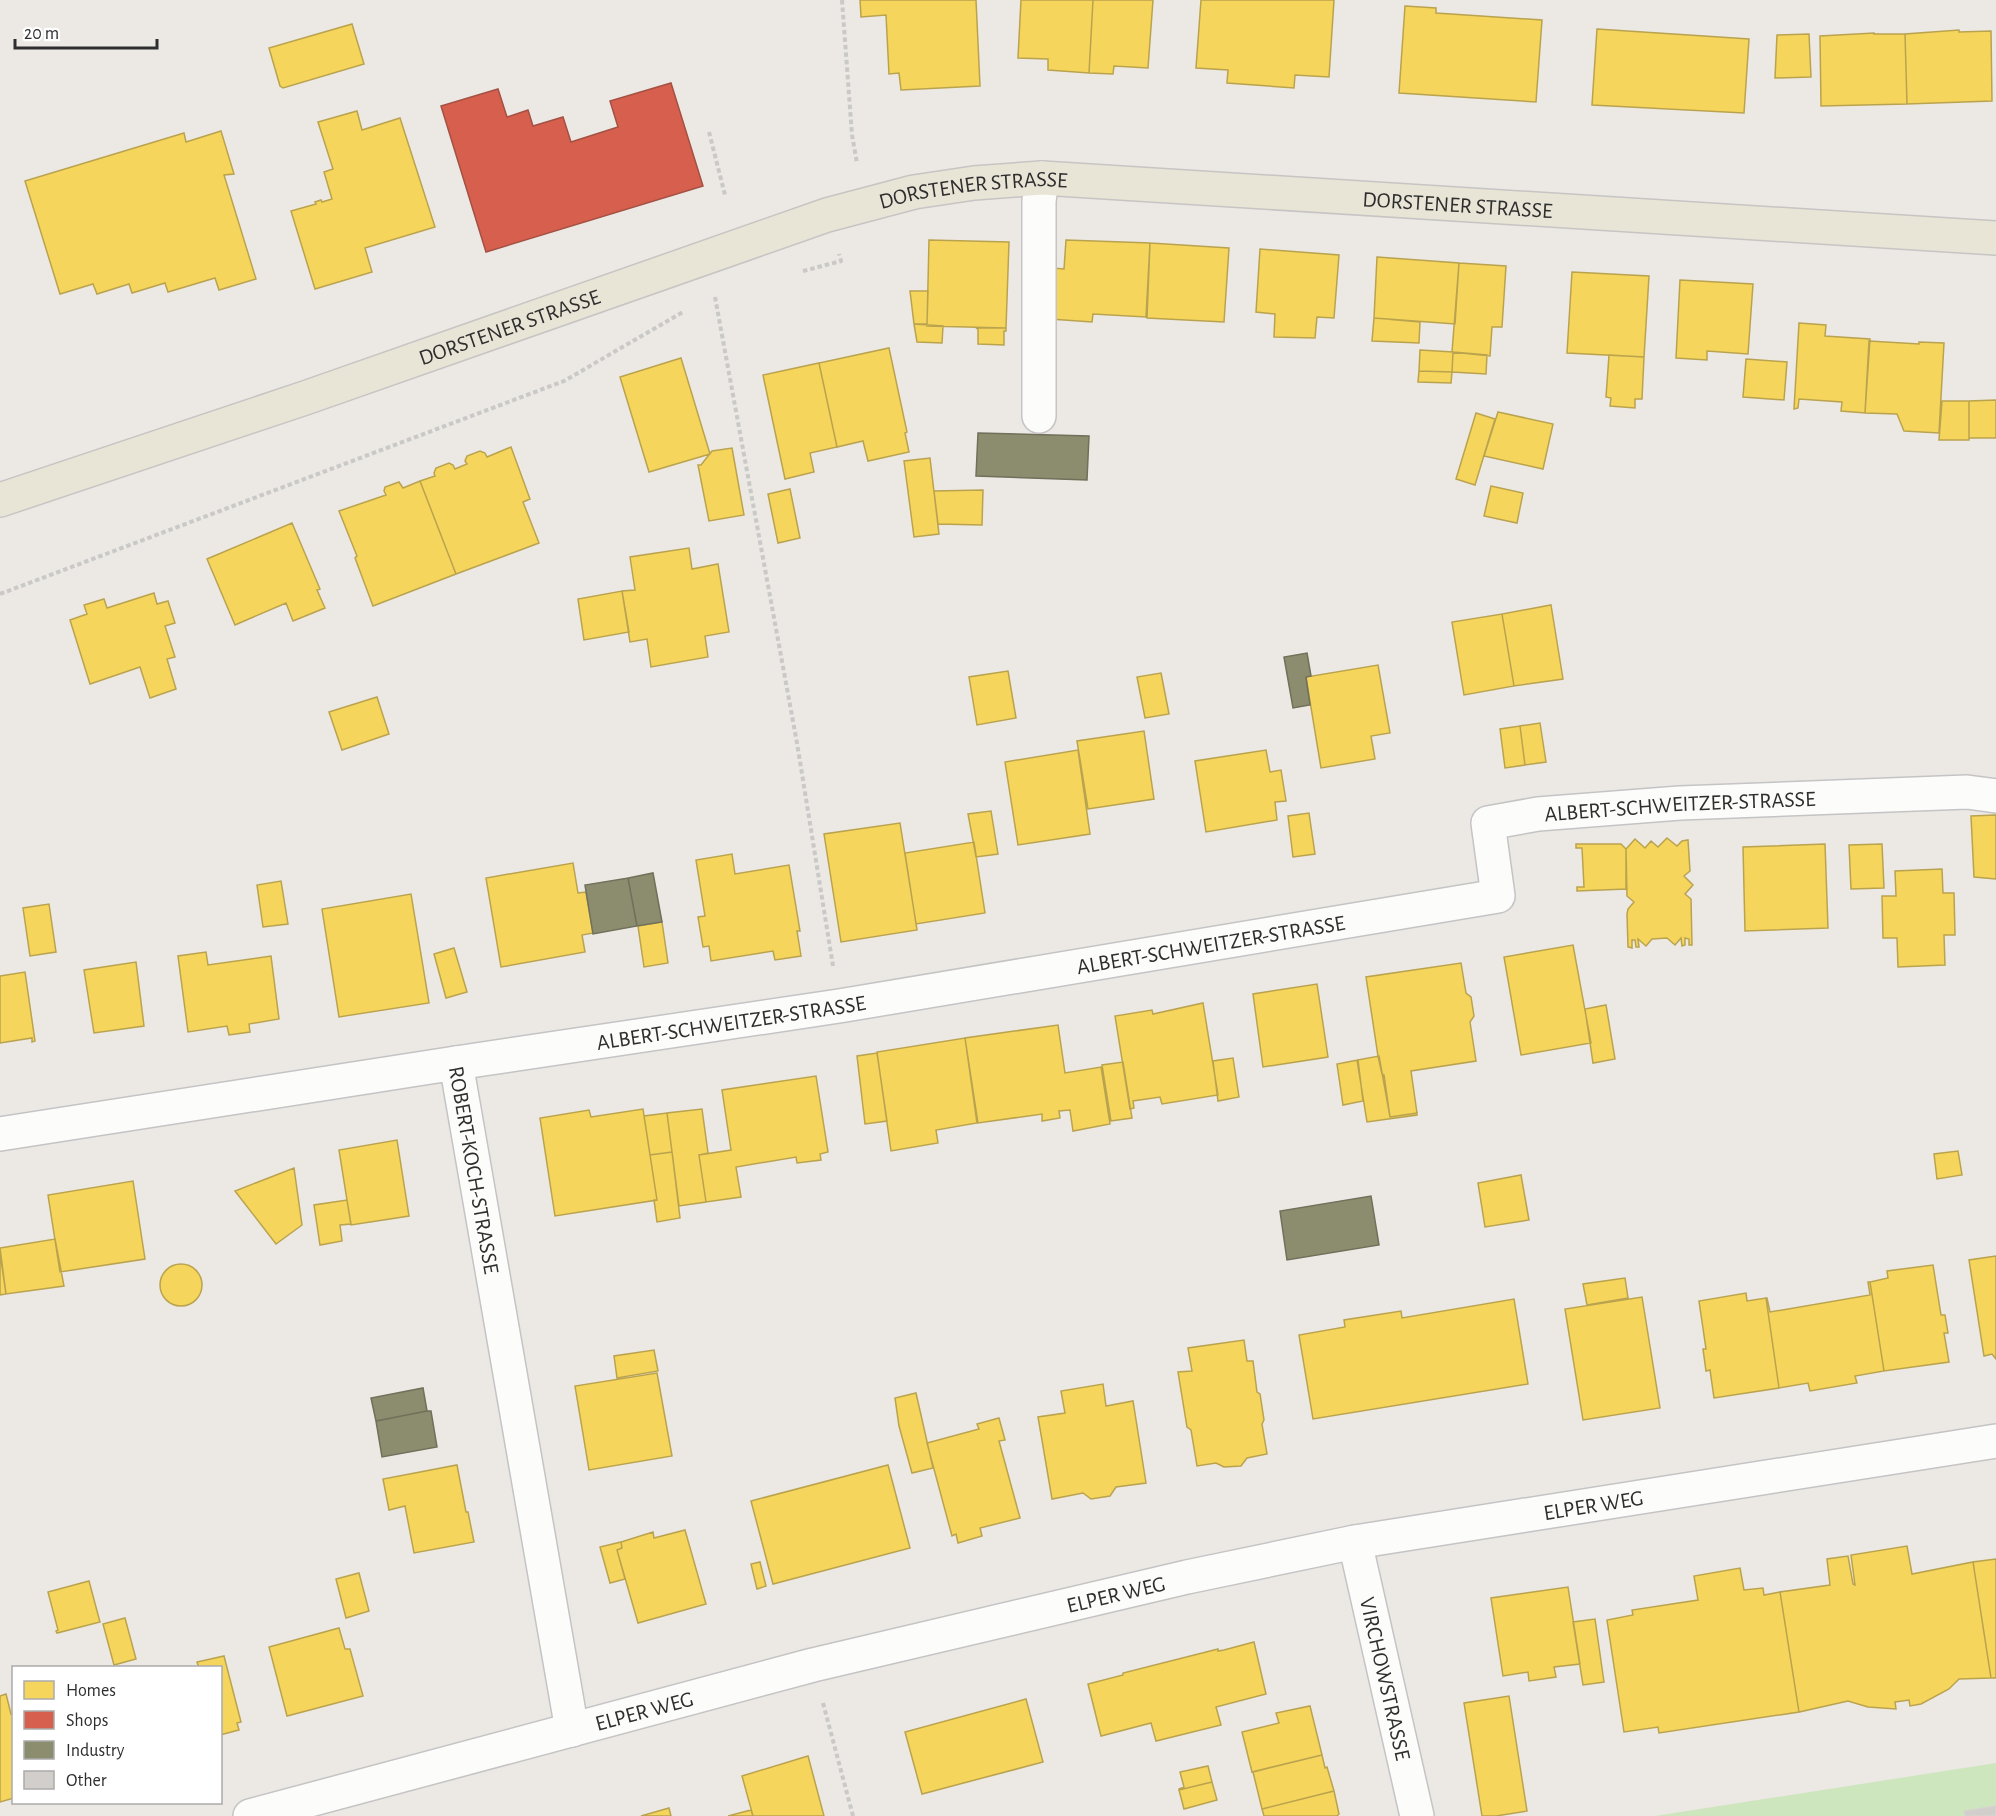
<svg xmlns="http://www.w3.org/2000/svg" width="1996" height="1816" viewBox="0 0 1996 1816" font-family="'Alegreya Sans',sans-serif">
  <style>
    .green { fill: #cee6be }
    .homes { fill: #f6d55c; stroke: #baa34e; stroke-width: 1.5 }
    .shops { fill: #d6604d; stroke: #a45144; stroke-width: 1.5 }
    .industry { fill: #8c8c6e; stroke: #70705b; stroke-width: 1.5 }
    .building { fill: #d1cecb; stroke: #d7d4d0; stroke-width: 1.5 }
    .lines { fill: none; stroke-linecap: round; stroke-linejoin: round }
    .minor-casing { stroke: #c5c4c5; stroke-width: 36 }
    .major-casing { stroke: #c6c5c4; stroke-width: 36 }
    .path { stroke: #c9c9c8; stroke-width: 4; stroke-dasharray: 4.5 3; stroke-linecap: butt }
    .minor { stroke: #fcfcfb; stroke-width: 33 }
    .major { stroke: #e8e4d6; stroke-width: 33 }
    .labels { text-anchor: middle; stroke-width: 6; stroke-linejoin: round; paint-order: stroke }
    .street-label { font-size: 22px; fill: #2e2e2e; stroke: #fff }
  </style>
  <rect width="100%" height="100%" fill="#ece8e4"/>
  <path class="green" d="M1996 1763V1816H1655Z"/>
  <path class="homes" d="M860 0H976L980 86 901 90 899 73 889 74 886 15 861 17Z
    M1021 0H1093L1089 73 1048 70V59L1018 58Z
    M1093 0H1153L1148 68 1114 66 1113 74 1089 73Z
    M1201 0H1334L1329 77 1295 75 1294 88 1227 83 1228 70 1196 68Z
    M1405 6 1436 8V13L1542 20 1536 102 1399 93Z
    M352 24 364 64 283 88 280 86 269 48Z
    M1597 29 1749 39 1744 113 1592 105Z
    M1959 30V32L1991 31 1992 101 1907 104 1905 34Z
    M1874 33V34H1905L1907 104 1821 106 1820 36Z
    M1809 34 1811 77 1775 78 1777 35Z
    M357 111 362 130 400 118 435 227 365 248 372 272 315 289 291 211 316 204 315 202 321 200 322 202 332 199 324 172 333 169 318 122Z
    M221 131 234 174 224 175 256 279 219 290 215 278 168 292 165 283 132 293 129 284 97 294 93 284 60 294 25 181 184 133 186 142Z
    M929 240 1009 242 1006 328 927 326Z
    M1066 240 1150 243 1146 317 1093 314 1092 322 1050 319 1053 268 1064 269Z
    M1150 243 1229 248 1224 322 1147 318Z
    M1260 249 1339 255 1334 318 1317 317 1315 338 1274 337 1275 314 1256 312Z
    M1377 257 1459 263 1455 324 1374 318Z
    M1459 263 1506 266 1502 327H1492L1490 356 1452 352Z
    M1572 272 1649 276 1644 357 1567 353Z
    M1680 280 1753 284 1748 354 1707 351V360L1676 358Z
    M910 291H928L927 324H914Z
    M1374 318 1420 322 1419 343 1372 341Z
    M1799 323 1826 325 1825 336 1870 339 1865 413 1841 411 1842 402 1799 399 1798 408 1794 409Z
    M914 324 943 326 942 343 917 342Z
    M976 328H1006V331H1004V345L978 344V329Z
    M1869 341 1919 344V342L1944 343 1939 433 1904 431 1897 414 1865 413Z
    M889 348 907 432 905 433 909 452 868 461 863 441 837 447 819 363Z
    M1420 350 1453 352 1452 372 1419 371Z
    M1453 352 1487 355 1486 374 1452 372Z
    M1609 355 1644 357 1642 399H1635V408L1610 406 1611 398 1606 397Z
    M681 358 710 454 649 472 620 377Z
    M1746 359 1787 362 1784 400 1743 397Z
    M819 363 837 447 810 453 814 472 785 479 763 375Z
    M1419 371 1452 372 1451 383 1418 382Z
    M1996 400V438H1969V401Z
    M1942 401H1969V440H1939Z
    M1498 412 1553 424 1543 469 1484 456Z
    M1476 413 1495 419 1475 485 1456 479Z
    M511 447 530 499 523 502 539 543 456 574 420 481 435 476 434 473 436 468 449 463 453 465 455 469 467 464 465 461 467 456 480 451 485 453 487 457Z
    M732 448 744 515 709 521 698 465H701L712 451Z
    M930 458 939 534 914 537 904 461Z
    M420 481 456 574 373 606 355 558 357 556 339 511 386 495 384 491 385 487 399 482 403 488Z
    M1491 486 1523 493 1517 523 1484 516Z
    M790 489 800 538 778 543 768 494Z
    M983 490 982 525 938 524 934 491Z
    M292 523 320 589 317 590 325 608 293 621 286 603 235 625 207 559Z
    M689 548 692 569 718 564 729 632 705 636 708 657 651 667 647 639 630 642 622 591 635 590 630 557Z
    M622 591 629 632 584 640 578 599Z
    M154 593 157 604 168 601 175 623 165 626 175 657 167 659 176 689 150 698 140 667 90 684 70 620 87 614 84 605 104 599 107 608Z
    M1551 605 1563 679 1514 686 1502 614Z
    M1502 614 1514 686 1464 695 1452 622Z
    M1378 665 1390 733 1371 736 1375 759 1321 768 1306 677Z
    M1008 671 1016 718 977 725 969 677Z
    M1161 673 1169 714 1145 718 1137 677Z
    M377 697 389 734 342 750 329 712Z
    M1540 723 1546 762 1525 765 1520 726Z
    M1520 726 1525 765 1505 768 1500 729Z
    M1144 731 1154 799 1088 809 1077 741Z
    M1078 750 1090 834 1018 845 1005 762Z
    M1266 750 1270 772 1281 770 1286 801 1275 802 1277 820 1206 832 1195 761Z
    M991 811 998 854 976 857 968 814Z
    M1309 813 1315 854 1293 857 1288 816Z
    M1996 815V879L1974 877 1971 816Z
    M900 823 917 930 841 942 824 834Z
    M1667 838 1677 846 1682 841 1688 840 1690 871 1684 876 1693 885 1685 894 1691 899 1692 945H1689V939L1685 938V945L1682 946 1681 938 1675 945 1667 938 1652 939 1646 946 1638 939 1639 947H1636L1635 940H1632V948L1628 947 1627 914 1628 909 1634 902 1627 896 1626 849 1635 839 1645 848 1651 841 1658 847Z
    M974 842 985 913 916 924 905 853Z
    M1576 844H1621L1626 849V889L1577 891V887H1584L1582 848H1576Z
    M1825 844 1828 928 1745 931 1743 847Z
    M1882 844 1884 888 1851 889 1849 845Z
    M732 854 735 874 789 865 800 931H797L801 956 775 960 773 951 711 961 709 946 703 947 698 917 705 916 696 860Z
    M573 863 578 893 586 892 593 933 582 935 585 952 501 967 486 878Z
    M1942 869 1943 893H1954L1955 935H1944L1945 965 1898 967 1897 938H1883L1882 896H1896L1895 871Z
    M281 881 288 924 263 927 257 885Z
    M411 894 429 1003 339 1017 322 909Z
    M49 904 56 952 30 956 23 908Z
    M662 922 668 963 644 967 638 926Z
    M1573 945 1591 1043 1521 1055 1504 957Z
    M454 948 467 992 446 998 434 954Z
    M206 952 208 965 271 956 279 1019 249 1024 250 1032 229 1035 227 1026 188 1032 178 956Z
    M136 962 144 1026 94 1033 84 970Z
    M1461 963 1466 993 1471 997 1474 1016 1470 1022 1476 1061 1411 1071 1417 1113 1390 1117 1384 1075 1382 1074 1378 1056 1366 977Z
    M25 972 35 1041 32 1042V1038L0 1043V976Z
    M1317 984 1328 1057 1263 1067 1253 994Z
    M1203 1003 1218 1095 1162 1104 1160 1097 1133 1101 1134 1108 1130 1109 1115 1016 1152 1010 1153 1014Z
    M1606 1005 1615 1059 1593 1063 1585 1009Z
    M1058 1025 1065 1073 1101 1067 1110 1124 1073 1131 1070 1110 1059 1111 1060 1118 1042 1121V1114L978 1123 965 1038Z
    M965 1038 977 1123 936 1130 938 1143 891 1151 877 1052Z
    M877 1053 887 1121 865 1124 857 1056Z
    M1379 1056 1390 1117 1417 1113V1115L1367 1122 1357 1060Z
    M1233 1058 1239 1097 1218 1101 1213 1061Z
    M1358 1060 1363 1101 1343 1105 1337 1064Z
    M1123 1062 1132 1118 1111 1121 1102 1065Z
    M816 1076 828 1152 820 1154 821 1160 797 1163 796 1157 736 1167 741 1197 706 1202 699 1155 731 1150 722 1090Z
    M643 1109 657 1200 555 1216 540 1118 589 1110 591 1117Z
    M702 1109 708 1153 699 1155 706 1202 679 1206 667 1113Z
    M667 1113 672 1152 650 1155 644 1116Z
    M397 1140 409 1216 351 1225 339 1150Z
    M1958 1151 1962 1175 1937 1179 1934 1154Z
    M672 1152 680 1218 657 1222 654 1200H657L650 1155Z
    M294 1168 302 1225 276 1244 235 1191Z
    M1521 1175 1529 1220 1485 1227 1478 1183Z
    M133 1181 145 1259 60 1272 48 1195Z
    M347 1200 351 1224 340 1225 342 1241 320 1245 314 1205Z
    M55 1239 64 1286 6 1294 0 1248Z
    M0 1253 6 1294 0 1295Z
    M1996 1256V1359L1992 1354 1984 1356 1969 1260Z
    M160 1285a21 21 0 1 1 42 0a21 21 0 1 1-42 0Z
    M1933 1265 1941 1315H1945L1948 1333H1944L1949 1362 1884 1371 1870 1282 1888 1278 1887 1271Z
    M1625 1278 1628 1298 1587 1305 1583 1284Z
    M1868 1282H1870L1884 1371 1855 1376 1857 1383 1810 1391 1808 1383 1779 1388 1766 1298H1767L1770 1312 1870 1295Z
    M1746 1293 1747 1301 1766 1298 1779 1388 1714 1398 1710 1370 1706 1371 1703 1349H1706L1699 1301Z
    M1642 1297 1660 1408 1583 1420 1565 1309Z
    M1514 1299 1528 1384 1313 1419 1299 1335 1345 1327 1344 1320 1401 1311 1402 1318Z
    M1244 1340 1247 1361H1253L1257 1392 1260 1394 1264 1420 1262 1424 1267 1454 1247 1458 1241 1466 1224 1467 1216 1463 1197 1466 1191 1430 1187 1427 1178 1372 1192 1371 1188 1348Z
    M654 1350 658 1371 617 1378 614 1356Z
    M657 1373 672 1456 589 1470 575 1386Z
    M1103 1384 1106 1406 1133 1401 1146 1483 1116 1487 1110 1496 1091 1499 1083 1493 1052 1499 1038 1417 1065 1413 1061 1391Z
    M916 1393 933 1468 912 1473 899 1426 895 1398Z
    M999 1418 1005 1440 999 1441 1020 1518 980 1528 982 1536 958 1543 956 1534 952 1536 927 1443 979 1429 977 1424Z
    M457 1465 466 1512H468L474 1542 414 1553 405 1506 389 1510 383 1479Z
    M888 1465 910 1548 773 1584 751 1501Z
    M685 1530 706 1604 638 1623 617 1550 622 1548 621 1542 653 1532 654 1538Z
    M621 1542 622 1548 617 1550 625 1579 610 1583 600 1547Z
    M1907 1546 1912 1574 1973 1562 1991 1678 1959 1679 1949 1689 1921 1704 1910 1706 1909 1700 1895 1702 1896 1709 1868 1707 1848 1701 1799 1712 1780 1592 1830 1585 1827 1559 1848 1556 1853 1584 1855 1585 1851 1555Z
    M1996 1559V1678H1991L1973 1562Z
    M760 1562 766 1586 757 1589 751 1564Z
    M1740 1568 1744 1590 1763 1588 1764 1595 1780 1592 1799 1712 1659 1733 1658 1727 1624 1732 1607 1620 1633 1615 1632 1610 1698 1600 1694 1576Z
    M359 1573 369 1611 346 1618 336 1579Z
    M89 1581 100 1622 57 1633 56 1631 58 1630 48 1592Z
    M1568 1587 1580 1664 1554 1667 1556 1677 1529 1681 1528 1672 1503 1676 1491 1598Z
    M125 1618 136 1659 114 1665 103 1624Z
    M1595 1619 1604 1682 1583 1685 1573 1622Z
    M339 1628 345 1649H350L363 1696 287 1716 269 1647Z
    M1254 1642 1266 1694 1216 1707 1221 1725 1156 1741 1151 1723 1101 1736 1088 1684 1123 1675V1673L1218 1649V1651L1224 1650Z
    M224 1656 241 1722 237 1723 239 1730 220 1735V1668H199L197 1662Z
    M6 1694 11 1714 14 1713V1798L0 1802V1696Z
    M1509 1696 1527 1811 1496 1816H1482L1464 1703Z
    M1026 1699 1043 1762 922 1794 905 1732Z
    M1310 1706 1322 1755 1252 1772 1242 1732 1279 1723 1276 1713Z
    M1322 1755 1325 1768 1327 1767 1334 1791 1262 1809 1253 1772Z
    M808 1756 824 1816H753L742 1776Z
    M1208 1766 1212 1782 1179 1790V1789L1184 1787 1180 1772Z
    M1212 1782 1217 1800 1184 1809 1179 1790Z
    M1334 1791 1339 1814 1337 1816H1264L1262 1809Z
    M669 1808 671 1816H641Z
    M751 1810 753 1816H728Z"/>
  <path class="shops" d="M671 83 703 186 486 252 441 106 498 89 507 117 528 110 533 126 563 117 571 142 618 127 610 101Z"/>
  <path class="industry" d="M978 433 1089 436 1087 480 976 476Z
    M1307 653 1311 676 1306 677 1310 705 1293 708 1284 657Z
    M653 873 662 922 637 926 628 878Z
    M628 878 637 926 593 934 585 885Z
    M1371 1196 1379 1245 1287 1260 1280 1211Z
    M423 1388 427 1411 376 1421 371 1398Z
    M427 1411H431L437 1447 382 1457 376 1421Z"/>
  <path class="building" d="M1996 1806V1816H1965L1964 1811Z"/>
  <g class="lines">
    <defs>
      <g id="minor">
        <path d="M1039 416V201L1042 178"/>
        <path id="s1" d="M456 1063 839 1006 1498 896 1488 823 1538 814 1680 803 1967 792 1996 796"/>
        <path id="s2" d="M0 1134 456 1063 572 1730"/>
        <path id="s3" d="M1355 1542 1417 1816"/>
        <path id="s4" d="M250 1816 813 1665 1187 1577 1355 1542 1996 1441"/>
      </g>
      <g id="major">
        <path id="s5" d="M0 500 305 398 827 215 914 192 974 183 1042 178 1996 238"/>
      </g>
    </defs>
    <use href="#minor" class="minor-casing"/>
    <use href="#major" class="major-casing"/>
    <path class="path" d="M842 0 852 135 857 163
      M709 132 725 195
      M803 271 841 261 839 254
      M715 297 797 743 833 966
      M0 594 564 381 683 312
      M823 1703 853 1816"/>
    <use href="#minor" class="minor"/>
    <use href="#major" class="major"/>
  </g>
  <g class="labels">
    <g class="street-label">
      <text dy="8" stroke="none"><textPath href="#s5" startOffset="1024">DORSTENER STRASSE</textPath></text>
      <text dy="8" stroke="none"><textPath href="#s5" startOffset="1510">DORSTENER STRASSE</textPath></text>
      <text dy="8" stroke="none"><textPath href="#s5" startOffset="538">DORSTENER STRASSE</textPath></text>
      <text dy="8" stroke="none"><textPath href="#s1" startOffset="1322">ALBERT-SCHWEITZER-STRASSE</textPath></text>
      <text dy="8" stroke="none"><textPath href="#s1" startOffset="764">ALBERT-SCHWEITZER-STRASSE</textPath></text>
      <text dy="8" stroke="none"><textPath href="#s1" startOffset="278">ALBERT-SCHWEITZER-STRASSE</textPath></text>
      <text dy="8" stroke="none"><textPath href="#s2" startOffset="570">ROBERT-KOCH-STRASSE</textPath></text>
      <text dy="8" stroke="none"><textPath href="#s4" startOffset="1380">ELPER WEG</textPath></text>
      <text dy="8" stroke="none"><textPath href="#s4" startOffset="894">ELPER WEG</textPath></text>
      <text dy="8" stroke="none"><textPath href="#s3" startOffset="140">VIRCHOWSTRASSE</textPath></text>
      <text dy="8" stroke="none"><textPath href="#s4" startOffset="408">ELPER WEG</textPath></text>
    </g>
  </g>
  <rect x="12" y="1666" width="210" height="138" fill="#ffffff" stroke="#ababab" stroke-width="1.5"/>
  <rect x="24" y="1681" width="30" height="18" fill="#f6d55c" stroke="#ababab" stroke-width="1.5"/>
  <text x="66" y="1696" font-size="18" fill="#2e2e2e">Homes</text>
  <rect x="24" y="1711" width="30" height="18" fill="#d6604d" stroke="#ababab" stroke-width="1.5"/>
  <text x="66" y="1726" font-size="18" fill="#2e2e2e">Shops</text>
  <rect x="24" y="1741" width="30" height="18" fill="#8c8c6e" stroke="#ababab" stroke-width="1.5"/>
  <text x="66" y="1756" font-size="18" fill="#2e2e2e">Industry</text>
  <rect x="24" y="1771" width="30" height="18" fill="#d1cecb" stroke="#ababab" stroke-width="1.5"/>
  <text x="66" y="1786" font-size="18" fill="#2e2e2e">Other</text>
  <path d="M15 39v9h142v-9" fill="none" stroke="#2e2e2e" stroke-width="3"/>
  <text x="24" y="39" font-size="18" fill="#2e2e2e" stroke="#ffffff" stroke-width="4.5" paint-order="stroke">20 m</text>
</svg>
